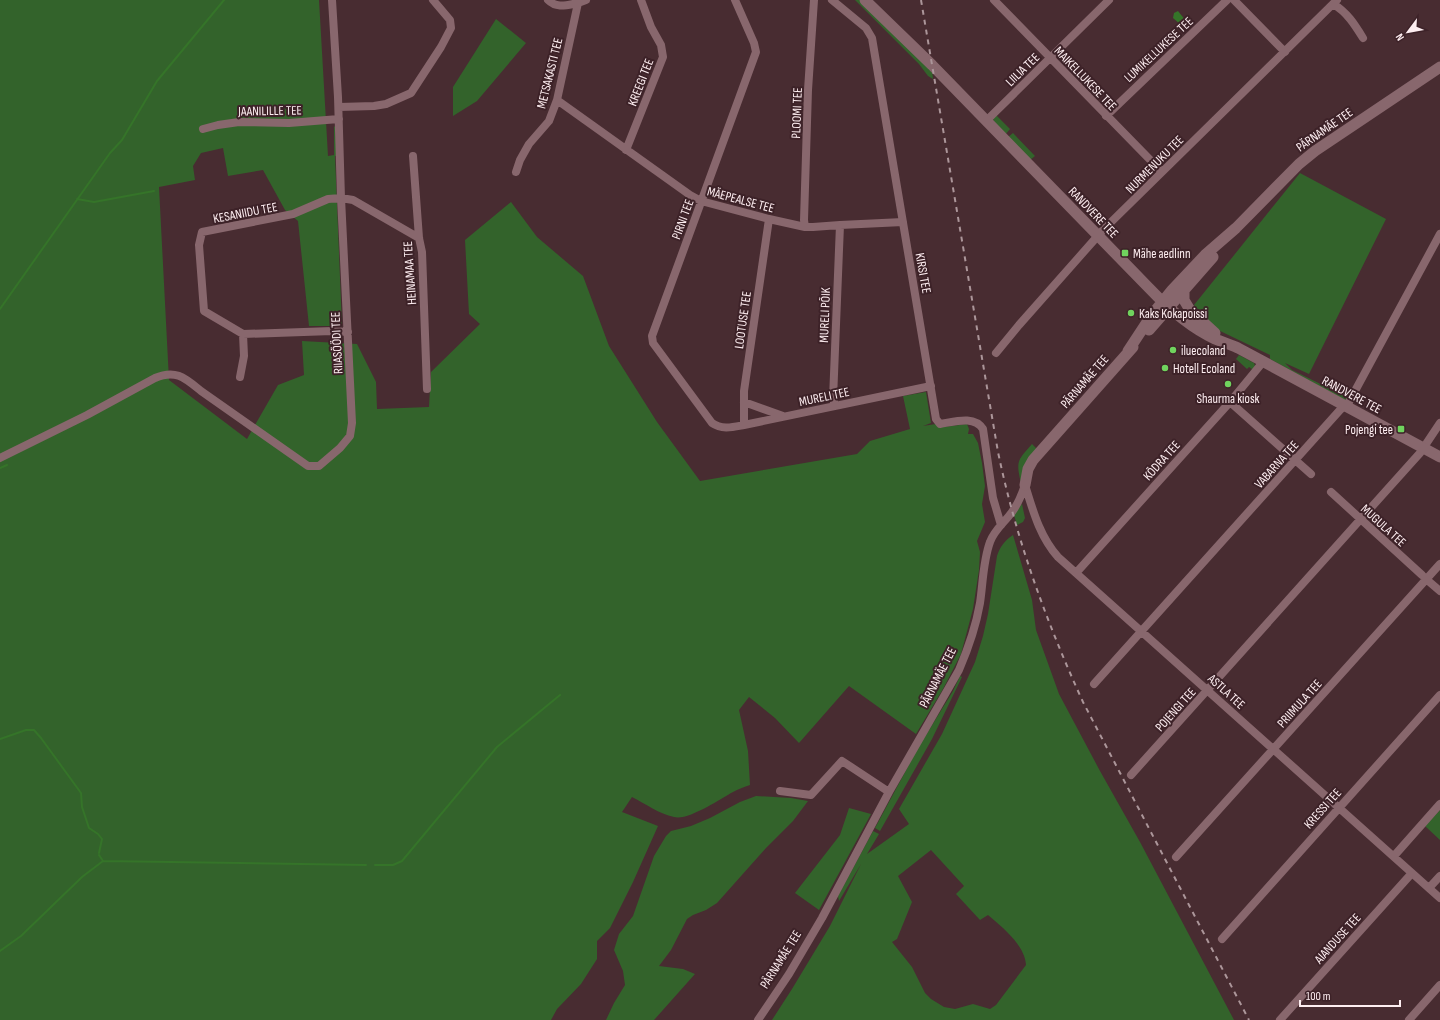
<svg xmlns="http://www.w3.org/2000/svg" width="1440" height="1020" viewBox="0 0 1440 1020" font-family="'Sofia Sans Condensed',sans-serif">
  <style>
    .green { fill: #33632b; fill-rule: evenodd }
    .water { fill: #357429 }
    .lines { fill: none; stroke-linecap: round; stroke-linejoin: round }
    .stream { stroke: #357429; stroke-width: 2 }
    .street { stroke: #88676d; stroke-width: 8 }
    .secondary { stroke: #88676d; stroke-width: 11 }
    .rail { stroke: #ac969a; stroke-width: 2; stroke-dasharray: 5 5; stroke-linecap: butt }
    .poi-dot { fill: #70d35e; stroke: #3d2228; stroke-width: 1.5 }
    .labels { text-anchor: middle; stroke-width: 4; stroke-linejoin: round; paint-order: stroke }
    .street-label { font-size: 13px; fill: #feeef1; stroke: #3d2228 }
    .poi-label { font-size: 13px; fill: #feeef1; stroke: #3d2228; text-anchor: start }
  </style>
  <rect width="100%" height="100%" fill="#482c31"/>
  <path class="green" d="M0 0H319L328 156 334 155V126L335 127 337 156H335L342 326H309L298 221 285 210 263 170 228 176 223 148 201 153 193 166 195 180 159 187 169 380 247 439 278 385 304 375 302 341 357 344 376 382 377 409 429 407 431 372 480 324 469 314 465 240 511 202 537 237 583 276 609 346 657 422 700 481 857 454 870 441 910 429 903 396 926 392 931 423 923 426 936 424 944 427 967 424 969 429 968 434H973L978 443 982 463 985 486 982 504 985 522 977 541 980 552 979 570 973 609 961 654 943 689 916 734 849 686 799 743 775 718 749 697 739 710 748 751 750 785C744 787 738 789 733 792 720 799 688 821 674 817 659 814 646 804 632 797L622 812 658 826 633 882 610 928 597 941V959L581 984 557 1009 551 1020H0Z
    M855 0H860L932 70 933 79 928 76 919 64Z
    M496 19 526 43 477 101 453 116V87Z
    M995 114 1010 129 1005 135 993 120Z
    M1013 133 1035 156 1030 160 1007 138Z
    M1300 173 1386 219 1309 374 1285 363 1292 370 1349 398 1345 400 1270 359V355L1218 330 1194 305Z
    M1239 355 1254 363 1255 366 1251 373 1250 372 1252 369 1249 367 1247 369 1236 359Z
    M1032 444 1037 449 1021 483C1016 461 1017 461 1032 444Z
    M1022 504 1025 518 1023 522 1017 525 1014 515Z
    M1013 535 1032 600 1036 630 1059 694 1100 771 1140 842 1234 1020H772L792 989 830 926 861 864 839 901 838 896 873 831 879 834 867 854 909 824 899 809 942 734 975 662 983 636 988 614 997 556C1000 547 1004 541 1013 535ZM931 850 964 886 956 894 980 920 988 915C1002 927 1025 945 1026 965L996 1005 990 1009 973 1004 955 1009 944 1007 931 999 925 993 912 967 892 942 897 939 912 902 898 876Z
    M960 676 962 677 932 739 880 831 875 828 918 748 953 691Z
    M756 796 791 798 808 801 793 821 766 848 717 903 706 910 693 915 687 919 671 950 659 966 683 969 695 974 654 1020H606L614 1003 625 985 623 971 614 950 619 934 633 916 654 856 666 836 671 831 691 826 710 818 740 802Z
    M849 808 871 814 819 910 795 893 840 835Z
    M1440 810V840L1425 826Z"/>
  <path class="water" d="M1178 11 1186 21 1181 25 1173 18 1174 13Z"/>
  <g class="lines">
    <path class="stream" d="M77 199 94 202 154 191
      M0 309 110 153 122 140 157 81 224 0
      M0 468 7 465
      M0 739 26 730H34L41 738 81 793 82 807 89 828 98 834 102 839 99 853
      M103 861 366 865
      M375 865H393L402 861 497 747 560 695
      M0 951 21 936 82 877 103 861 99 855"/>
    <path class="street" d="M548 0C557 9 567 5 578 3
      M735 0 754 43 756 52 652 336 653 343 712 423C722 430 733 427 744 425L931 386
      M832 0 866 28 872 38 936 419 940 424C954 422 974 415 983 429L993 498 1001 525
      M994 0 1162 172
      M1234 0 1285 52
      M1333 4C1347 12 1355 25 1363 38
      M557 100 690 195 701 201 769 219 805 227H813L840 225 903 222
      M339 107 374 106 386 104 411 93 441 47 451 28 450 20 433 0
      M1106 116 1227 0
      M986 121 1109 0
      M203 129 218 125 239 122 289 123 339 119
      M626 150 663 57 661 45 651 27 641 0
      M413 156 419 238 422 252 427 389
      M516 172 520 160 529 144 549 121 557 100 578 3 586 0
      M805 227 804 220 808 90 814 0
      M348 332 332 331 243 334 204 311 199 245 202 232 293 214 328 199 341 198 353 200 419 238
      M996 353 1019 325 1103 230 1337 0
      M240 377 244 356 243 334
      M744 402 783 416
      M1230 402 1311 474
      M835 406 833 399 840 225
      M744 425V391L769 219
      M0 458 87 415 155 378C176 369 185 378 201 391L308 466H319L340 448 350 436 352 423 341 198 338 97 332 0
      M1025 485C1033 511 1040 537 1058 557L1440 898
      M1331 492 1422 575
      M1076 573 1230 402 1263 362
      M1426 579 1440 591
      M1094 684 1340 410 1349 402 1440 234
      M1131 775 1420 453 1440 423
      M780 791 811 795 842 761 889 792
      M1394 856 1440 804
      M1176 857 1440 564
      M1429 888 1440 876
      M1222 939 1440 695
      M758 1020 789 974 822 918 889 792 959 670C968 649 976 626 980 603 983 583 983 561 990 542 994 530 1005 522 1012 512 1018 504 1022 494 1025 485
      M1280 1020 1412 873
      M1409 1020 1440 985"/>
    <path class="secondary" d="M865 0 932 65 1149 288C1168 308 1189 327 1215 339 1222 342 1230 344 1238 348L1440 457
      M1184 291V300L1190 310 1215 333
      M1149 330 1213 257
      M1128 351 1151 316 1172 290 1205 255 1236 228 1299 164 1315 151 1440 67
      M1025 485 1028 469 1033 460 1133 347"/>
    <path class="rail" d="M921 0 998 452C1016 539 1046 621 1083 702L1249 1020"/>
  </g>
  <g class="poi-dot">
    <rect x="1121" y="249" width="8" height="8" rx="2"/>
    <circle cx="1131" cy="313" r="4"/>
    <circle cx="1173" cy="350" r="4"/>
    <circle cx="1165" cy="368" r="4"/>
    <circle cx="1228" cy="384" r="4"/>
    <rect x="1397" y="425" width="8" height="8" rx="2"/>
  </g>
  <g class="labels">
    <g class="street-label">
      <text transform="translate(1158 49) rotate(-43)" y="5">LUMIKELLUKESE TEE</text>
      <text transform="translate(1022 69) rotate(-44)" y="5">LIILIA TEE</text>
      <text transform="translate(549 73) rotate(-76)" y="5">METSAKASTI TEE</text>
      <text transform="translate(1086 78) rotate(46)" y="5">MAIKELLUKESE TEE</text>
      <text transform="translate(640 82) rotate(-69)" y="5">KREEGI TEE</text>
      <text transform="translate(270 110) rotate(-1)" y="5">JAANILILLE TEE</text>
      <text transform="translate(796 113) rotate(-88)" y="5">PLOOMI TEE</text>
      <text transform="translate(1324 129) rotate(-35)" y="5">PÄRNAMÄE TEE</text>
      <text transform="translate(1154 164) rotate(-45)" y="5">NURMENUKU TEE</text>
      <text transform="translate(741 199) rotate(15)" y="5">MÄEPEALSE TEE</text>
      <text transform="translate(245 212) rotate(-11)" y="5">KESANIIDU TEE</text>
      <text transform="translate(1094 212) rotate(46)" y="5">RANDVERE TEE</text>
      <text transform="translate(682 219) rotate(-70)" y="5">PIRNI TEE</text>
      <text transform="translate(409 273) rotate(-94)" y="5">HEINAMAA TEE</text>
      <text transform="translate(924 273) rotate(80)" y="5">KIRSI TEE</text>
      <text transform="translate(824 315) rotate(-88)" y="5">MURELI PÕIK</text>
      <text transform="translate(742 320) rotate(-82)" y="5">LOOTUSE TEE</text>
      <text transform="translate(336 343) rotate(-93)" y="5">RIIASÖÖDI TEE</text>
      <text transform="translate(1084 381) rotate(-49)" y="5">PÄRNAMÄE TEE</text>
      <text transform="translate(1352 394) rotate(28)" y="5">RANDVERE TEE</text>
      <text transform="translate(824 396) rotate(-12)" y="5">MURELI TEE</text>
      <text transform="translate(1161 460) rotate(-48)" y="5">KÕDRA TEE</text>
      <text transform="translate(1276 464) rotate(-48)" y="5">VABARNA TEE</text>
      <text transform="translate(1384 525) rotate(42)" y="5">MUGULA TEE</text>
      <text transform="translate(937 677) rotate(-63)" y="5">PÄRNAMÄE TEE</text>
      <text transform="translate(1227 691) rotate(42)" y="5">ASTLA TEE</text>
      <text transform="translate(1299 703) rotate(-48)" y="5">PRIIMULA TEE</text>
      <text transform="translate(1175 709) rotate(-48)" y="5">POJENGI TEE</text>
      <text transform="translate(1322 808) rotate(-48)" y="5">KRESSI TEE</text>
      <text transform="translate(1337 938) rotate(-48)" y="5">AIANDUSE TEE</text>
      <text transform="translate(780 959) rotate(-58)" y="5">PÄRNAMÄE TEE</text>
    </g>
    <g class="poi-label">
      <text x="1133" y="258">Mähe aedlinn</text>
      <text x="1139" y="318">Kaks Kokapoissi</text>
      <text x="1181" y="355">iluecoland</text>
      <text x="1173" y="373">Hotell Ecoland</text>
      <text x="1228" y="403" text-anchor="middle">Shaurma kiosk</text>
      <text x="1393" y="434" text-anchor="end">Pojengi tee</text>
    </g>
  </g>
  <g transform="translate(1408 32) rotate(238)" stroke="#3d2228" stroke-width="3" paint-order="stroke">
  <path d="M0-3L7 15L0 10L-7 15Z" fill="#feeef1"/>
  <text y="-6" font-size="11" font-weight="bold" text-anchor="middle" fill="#feeef1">N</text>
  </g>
  <path d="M1300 1000v6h100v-6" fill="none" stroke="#feeef1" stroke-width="2"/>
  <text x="1306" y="1000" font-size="12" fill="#feeef1" stroke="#3d2228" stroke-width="3" paint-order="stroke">100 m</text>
</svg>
